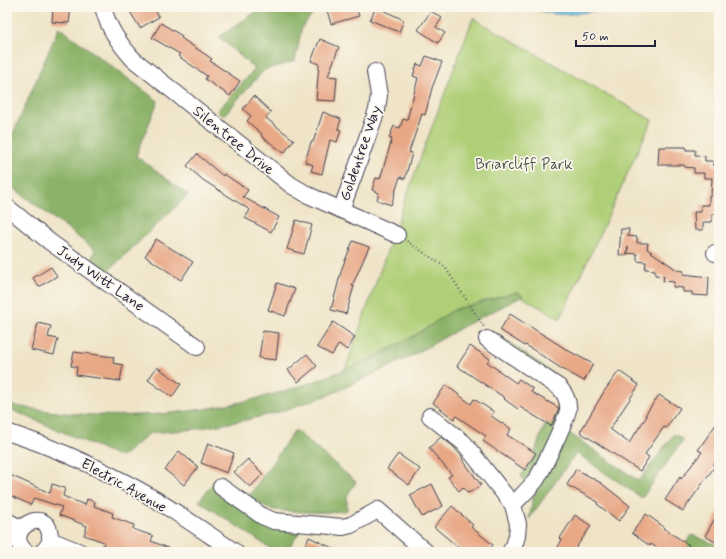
<svg xmlns="http://www.w3.org/2000/svg" width="726" height="559" viewBox="0 0 726 559" font-family="Mynerve,sans-serif">
  <style>
    .green { fill: #afcf77; stroke: #687859 }
    .forest { fill: #8bb268; stroke: #566a52 }
    .water { fill: #5ebddc; stroke: #40708c }
    .building { fill: #e8a886 }
    .lines { fill: none; stroke-linecap: round; stroke-linejoin: round }
    .minor-casing { stroke: #413f50; stroke-width: 18 }
    .path { stroke: #413f50; stroke-width: 2; stroke-dasharray: 1 3; stroke-linecap: butt }
    .minor { stroke: #fff; stroke-width: 16 }
    .labels { text-anchor: middle; stroke-width: 3.5; stroke-linejoin: round; paint-order: stroke }
    .street-label { font-size: 15px; fill: #22223b; stroke: #fbf7ec }
    .park-label { font-size: 15px; fill: #4c564d; stroke: #fbf7ec }
  </style>
  <rect width="100%" height="100%" fill="#fbf7ec"/>
  <filter id="ink" filterUnits="userSpaceOnUse"><feTurbulence type="fractalNoise" baseFrequency=".025" numOctaves="2"/><feDisplacementMap in="SourceGraphic" scale="8" xChannelSelector="R" yChannelSelector="G"/><feConvolveMatrix kernelMatrix="1 2 1 2 8 2 1 2 1" color-interpolation-filters="sRGB"/></filter>
  <filter id="wash" filterUnits="userSpaceOnUse"><feTurbulence type="fractalNoise" baseFrequency=".012" numOctaves="4" result="noise"/><feDisplacementMap in="SourceGraphic" scale="16" xChannelSelector="R" yChannelSelector="G"/><feGaussianBlur stdDeviation="0.9" result="paint"/><feColorMatrix in="noise" values="0 0 0 0 0 0 0 0 0 0 0 0 0 0 0 0 0 1.4 0 .05"/><feComposite in="paint" operator="in"/></filter>
  <g filter="url(#wash)">
    <rect width="100%" height="100%" fill="#efe4c7"/>
    <path class="green" d="M473 18 652 120 593 249 560 319 517 294 403 343 344 372 421 156Z"/>
    <path class="forest" d="M263 7H319L302 27 295 61 264 70 223 116 217 111 255 69 219 37Z
      M59 27 158 101 136 156 188 195 105 274 90 263 95 250 7 183V148Z
      M517 292 523 296 468 324 408 358 331 394 276 413 246 420 196 429 150 433 121 457 7 408V404C124 429 250 412 358 364 381 354 404 342 425 329 435 323 445 314 456 309 461 307 468 306 473 305 488 300 502 296 517 292Z
      M499 335 561 379 564 383 559 426 639 481 674 434 683 440 642 498 576 453 529 519 534 493 521 476 532 460 543 429 556 408 557 403 556 394 491 344Z
      M295 430 356 482 347 496V510C337 514 282 512 271 509 263 506 256 501 249 496Z
      M213 483 254 512 307 521 286 552H276L199 501Z
      M692 535 719 546V552H679Z"/>
    <path class="water" d="M530 7H605C593 12 571 15 558 14 548 14 539 10 530 7Z"/>
    <g id="blocks">
      <path class="building" d="M53 7H71L69 23 52 22Z
        M127 7H146L149 11 154 8 159 17 140 28Z
        M326 7H356L359 16 331 24Z
        M376 7 404 20 399 32 370 20Z
        M431 11 442 18 436 27 445 33 438 43 418 30Z
        M161 23 182 36 181 38 212 59 210 61 240 81 230 96 205 79 207 76 178 56 180 54 152 38Z
        M320 39 339 47 328 76 337 77 335 101 316 100 319 64 311 61Z
        M426 56 442 62 432 88 425 115 422 114 409 152 412 153 405 179 400 177 391 205 377 200 379 193 372 190 376 178 380 179 392 139 389 138 394 126 400 128 403 119 407 120 418 78 413 76 417 64 422 66Z
        M254 96 271 112 266 118 294 140 284 153 261 136 262 134 247 121 251 116 243 109Z
        M323 112 341 119 338 129 341 130 337 142 330 140 322 174 311 171 313 165 305 162 311 142H313Z
        M659 147H686V150H695V155L705 156V161H713V165L719 166V178H718L719 214H712V222H703V230H695L694 212H701V205H709V196H711L712 178H704V173H694V168L685 167 684 165H658Z
        M197 154 223 176 224 174 248 190 243 197 279 217 271 232 245 218 250 210 203 180 187 166Z
        M296 220 312 225 304 254 287 249Z
        M621 229H629L628 236 637 237V243H648L647 249 677 270 684 271 683 274 709 277 708 296 692 295V292H683V288L673 287 674 282 663 281 664 276 655 275V270L645 269 646 262 637 261V254L627 253 628 247 627 255H619Z
        M156 239 193 262 181 280 145 256Z
        M353 241 369 247 352 286H354L346 314 331 310 342 268Z
        M51 267 57 276 39 287 33 278Z
        M277 283 295 289 285 316 268 310Z
        M510 314 569 351 593 364 584 381 559 367 526 345 525 346 500 330Z
        M333 322 355 337 347 350 339 344 332 355 317 347Z
        M38 323 51 326 48 337 58 339 54 355 31 350Z
        M263 331 279 333 276 360 259 358Z
        M470 346 490 359 487 362 516 383 519 379 533 389 531 392 559 408 551 426 520 407 518 409 504 399 505 398 457 366Z
        M74 352 114 357 113 363 123 365 120 381 76 375 77 367 71 366Z
        M307 354 317 366 298 382 288 370Z
        M157 367 181 384 172 397 148 380Z
        M619 371 639 385 610 429 629 443 647 416 645 415 659 395 680 408 666 428 664 427 645 454 649 457 640 471 580 432 605 390Z
        M446 385 471 404 474 399 494 412 491 416 511 429 507 435 536 453 525 470 483 441 486 436 456 416 454 419 433 403Z
        M719 420V456L713 465 715 466 683 511 665 500 680 477 681 479 702 452 698 450Z
        M441 437 453 446 463 458 462 459 481 485 472 491 468 493 463 487 459 491 448 477 452 475 429 448Z
        M208 443 234 453 227 473 201 463Z
        M179 451 198 467 184 485 165 470Z
        M398 454 420 469 409 485 387 469Z
        M248 459 263 474 250 487 234 472Z
        M576 469 601 483 630 506 619 521 597 504 598 502 567 485Z
        M10 475 50 493 52 484 65 488 63 496 85 505 87 499 95 502 94 506 113 513 112 517 134 525 133 529 153 536 151 541 178 552H114L102 548 104 542 84 535 87 526 59 515 62 507 34 498 31 505 7 494V483Z
        M432 484 443 506 422 517 410 495Z
        M452 506 473 525 471 527 493 545 487 552H464L434 527Z
        M719 511V544L705 536Z
        M646 514 664 527 663 528 689 545 684 552H664L651 544 650 546 632 533Z
        M575 515 591 526 573 552H555L562 540 560 538Z
        M309 537 341 552H302Z"/>
    </g>
  </g>
  <g filter="url(#ink)">
    <use href="#blocks" fill-opacity="0" stroke="#413f50" stroke-width="1"/>
    <g class="lines">
      <defs>
        <path id="minor" d="M103 7C108 28 119 43 133 59L291 185 308 195 397 235
          M7 207 50 242 197 347
          M341 210 354 175 377 110 379 95 375 72
          M715 253H719
          M487 339 560 388C565 394 569 402 568 410 567 418 541 473 536 480 529 489 520 497 513 505
          M430 416 464 443 513 505 518 524 517 536 514 546 510 552
          M7 432C47 445 87 462 124 482 163 502 199 528 235 552
          M221 487 262 516 274 521 343 527 351 525 378 510 426 552
          M7 521 20 528
          M50 540 80 552
          M26 552C0 531 48 503 50 536 51 543 47 548 42 552"/>
      </defs>
      <use href="#minor" class="minor-casing"/>
      <path class="path" d="M407 241 445 267 484 327"/>
      <use href="#minor" class="minor"/>
    </g>
  </g>
  <g class="labels">
    <g class="street-label">
      <text transform="translate(234 140) rotate(39)" y="5">Silentree Drive</text>
      <text transform="translate(360 153) rotate(-71)" y="5">Goldentree Way</text>
      <text transform="translate(101 278) rotate(35)" y="5">Judy Witt Lane</text>
      <text transform="translate(124 485) rotate(29)" y="5">Electric Avenue</text>
    </g>
    <g class="park-label">
      <text x="524" y="169">Briarcliff Park</text>
    </g>
  </g>
  <rect width="726" height="559" fill="none" stroke="#fbf7ec" stroke-width="24"/>
  <path d="M576 40v6h79v-6" fill="none" stroke="#22223b" stroke-width="2"/>
  <text x="582" y="40" font-size="12" fill="#22223b" stroke="#fbf7ec" stroke-width="3" paint-order="stroke">50 m</text>
</svg>
